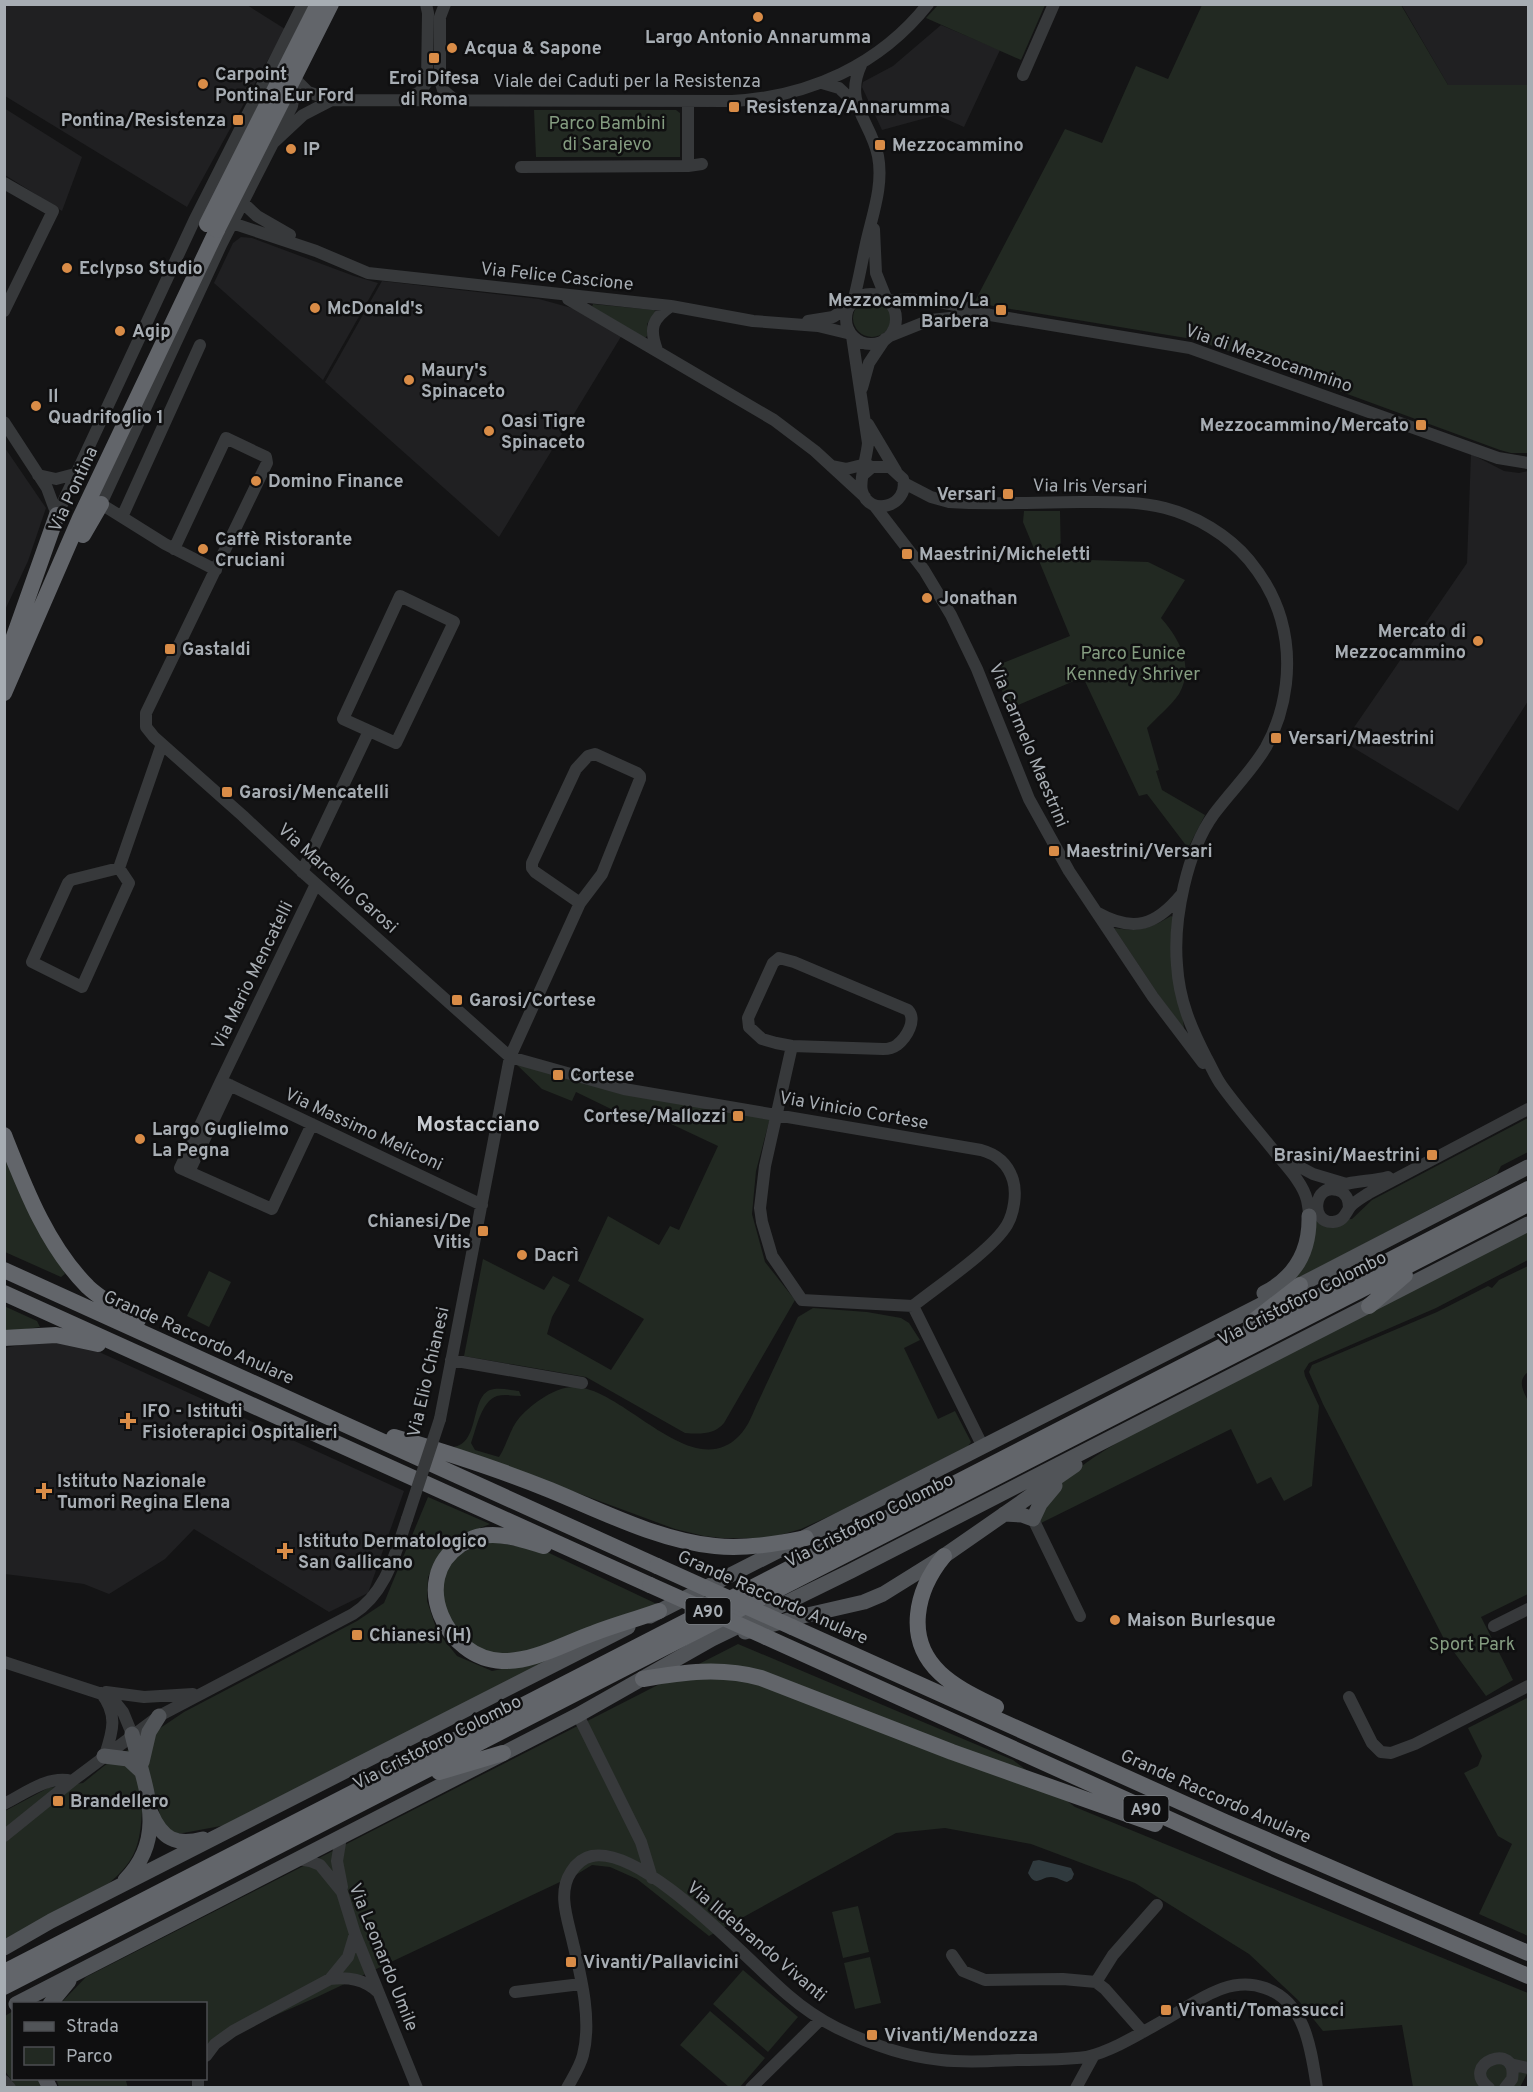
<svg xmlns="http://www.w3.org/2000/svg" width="1533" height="2092" viewBox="0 0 1533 2092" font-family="Overpass,sans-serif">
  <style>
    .built { fill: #202022 }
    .green { fill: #222922 }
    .water { fill: #303a3e }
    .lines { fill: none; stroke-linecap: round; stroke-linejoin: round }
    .minor { stroke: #37393b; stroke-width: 12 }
    .major { stroke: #515458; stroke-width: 15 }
    .highway { stroke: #62656a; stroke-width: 16 }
    .minor-bridge { stroke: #37393b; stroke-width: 12 }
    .highway-bridge { stroke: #62656a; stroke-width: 16 }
    .poi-dot { fill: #d98c47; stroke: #0f0f10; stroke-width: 2 }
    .labels { text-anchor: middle; stroke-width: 5; stroke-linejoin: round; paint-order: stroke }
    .shield { fill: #0f0f10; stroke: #797e82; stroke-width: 1.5 }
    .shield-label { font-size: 16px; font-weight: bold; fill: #a7adb3 }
    .poi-label { font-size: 18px; font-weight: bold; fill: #a7adb3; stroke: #0f0f10; text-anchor: start }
    .street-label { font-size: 18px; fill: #a7adb3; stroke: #0f0f10 }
    .park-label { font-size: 18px; fill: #849c80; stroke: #0f0f10 }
    .quarter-label { font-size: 21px; font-weight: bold; fill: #c7cbd0; stroke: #0f0f10 }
  </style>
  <rect width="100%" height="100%" fill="#141415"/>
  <path class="built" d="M1401 4 1528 5V85H1448Z
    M4 5H247L285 29 187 207 5 96Z
    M941 25 1000 50 964 127 937 115 882 130 862 87 863 82 893 66Z
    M4 108 82 157 62 211 5 175Z
    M241 237 252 238 354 276 378 283 323 380 214 283 233 243Z
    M382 281 539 299 579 310 622 335 499 537 325 382Z
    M5 448 46 508 28 561 5 610Z
    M1471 454 1504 471 1519 473 1528 471V701L1458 811 1344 742 1467 563Z
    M53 1341 97 1351 404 1491 368 1593 329 1612 194 1529 165 1559 109 1594 84 1584 5 1574 4 1348 31 1343Z"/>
  <path class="green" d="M938 5V4L1045 5 1021 60 926 18Z
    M1202 5H1401L1448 85H1528V453H1511L1500 450 1320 384 1316 375 1248 350 1240 355 1192 339 993 306 975 301 1065 129 1102 143 1136 66 1168 79Z
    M534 110H676L680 113V157H536Z
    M853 318a19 19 0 1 1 38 0a19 19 0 1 1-38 0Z
    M593 304 654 310 656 312 647 324V336L645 338 592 307Z
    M1024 511H1060L1061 559 1148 562 1185 580 1161 618C1179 638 1195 667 1179 694 1170 707 1157 717 1147 728L1159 770 1156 771 1162 790 1205 815 1188 848 1147 794 1139 796 1083 677 1009 709 993 667 1070 636 1023 522Z
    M1171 916 1173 917 1184 1029 1160 997 1114 928C1140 932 1149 929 1171 916Z
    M516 1064 770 1118 756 1171 752 1214 765 1262 795 1300 724 1423C714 1435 700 1434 685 1433L586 1377 464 1356 483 1259 544 1290 553 1276 570 1285 552 1317 547 1334 611 1370 644 1319 578 1281 608 1216 659 1245 670 1226 679 1230 718 1146 650 1114 644 1125 576 1092 572 1101 542 1089Z
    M1528 1118V1152L1501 1166 1497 1174 1295 1280 1313 1220 1352 1219 1372 1200Z
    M4 1149 65 1274 61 1277 5 1252Z
    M1528 1231V1260L1436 1308 1309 1363 1304 1371 1305 1376 1319 1406 1312 1486 1284 1501 1271 1477 1257 1484 1231 1429 1039 1524C1043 1485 1097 1455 1127 1437Z
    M1528 1266V1372C1517 1381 1523 1390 1528 1401V1594L1481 1617 1513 1680 1486 1696 1443 1637 1323 1404 1309 1372 1312 1365 1437 1312 1488 1286 1492 1288 1499 1280Z
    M209 1271 231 1282 209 1327 187 1316Z
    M4 1306 37 1321 40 1327 5 1332Z
    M813 1308 867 1312 901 1318 909 1323 920 1340 904 1348 938 1419 955 1411 969 1438 971 1442 968 1446 834 1514 801 1529 770 1538H721L704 1536 675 1529 453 1447C480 1444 470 1398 490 1390 498 1387 511 1390 519 1391L521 1396C513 1396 505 1394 497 1396 481 1401 476 1430 471 1443L475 1450 499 1457C507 1445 510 1428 520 1417 533 1403 556 1386 575 1387 624 1388 692 1484 739 1436 749 1426 753 1412 759 1400 772 1372 785 1344 798 1317Z
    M428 1497 490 1524 465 1534 440 1553 428 1577 427 1601 437 1631 457 1656 492 1671 555 1658 226 1825 178 1834 162 1825 158 1806 142 1811C140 1844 136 1861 109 1883L5 1939V1811L48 1788 83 1783 104 1766 184 1712 357 1621 384 1603Z
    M484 1540 547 1552 659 1605 522 1653 497 1654 476 1650 451 1629 442 1596 443 1579 451 1560Z
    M738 1644 1013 1760 1075 1807 1528 1993V2072L1520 2087H1413L1402 2025 1323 2031 1299 2001 1249 1954 1135 1883 1031 1844 945 1828 896 1833 709 1936 637 1879 610 1867 592 1865 579 1873 317 1997 206 2046V2004H60L86 1977Z
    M1527 1698 1528 1702V1936L1479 1914 1512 1844 1498 1836 1464 1773 1478 1766 1482 1756 1468 1728Z
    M858 1906 869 1952 843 1958 832 1912Z
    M870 1957 881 2003 855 2009 844 1963Z
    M743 1970 798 2017 768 2052 713 2004Z
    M13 2011 14 2078 39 2079 44 2087H16L5 2071V2016Z
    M710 2011 765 2058 740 2087H729L680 2045Z
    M56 2079V2078L132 2079 126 2081 128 2088 59 2087Z"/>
  <path class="water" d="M1039 1860 1071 1868 1074 1874 1072 1879 1067 1882C1062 1881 1057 1877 1051 1877 1040 1877 1036 1888 1028 1873L1033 1861Z"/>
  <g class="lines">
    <path class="minor" d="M445 4 440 17V80L443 90 455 100
      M1023 75 1054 4
      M293 77 308 92 332 100
      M822 83 839 88 856 104
      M406 98 420 92 427 82 428 13 426 4
      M688 101V166
      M273 143 303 115 332 100 732 101C809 97 880 65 928 4
      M521 167 688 166 702 164
      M4 183 53 211 4 311
      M242 202 257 216 290 235
      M232 223 316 251 368 273 671 306 753 321 818 326 851 334
      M874 229 876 273 886 298
      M846 319a25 25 0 1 1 50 0a25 25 0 1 1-50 0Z
      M568 299 774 420 815 451 865 497
      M889 301C914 296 966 305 990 315L1190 348 1498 458 1528 463
      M853 302C858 284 861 266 865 248 871 218 884 187 878 156 871 121 843 104 861 65
      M808 321 833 317 851 305
      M852 336 868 443C867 456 859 481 862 491 869 518 910 506 903 479L890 467H872L864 474
      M890 336 930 320 980 315
      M657 350C649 328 652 319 671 306
      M862 388 869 363 885 339
      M4 422 47 488 57 515
      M868 424 896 471
      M831 466 846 469 866 464 871 467
      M38 475 56 479 75 474
      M904 483 931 497 949 502C993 505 1037 502 1081 502 1109 502 1138 501 1165 508 1196 516 1228 535 1249 560 1263 577 1275 598 1281 619 1293 661 1287 709 1266 747 1252 771 1231 791 1214 814 1187 851 1173 919 1177 965 1179 1000 1191 1028 1207 1059 1212 1068 1216 1078 1222 1086 1240 1111 1260 1133 1278 1156 1289 1169 1303 1184 1307 1200 1308 1205 1309 1211 1309 1216
      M874 505 924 570 951 615 977 669 1029 799 1069 871 1153 997 1203 1063
      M57 515 194 221 303 4
      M122 517 200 345
      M174 549 226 438 266 457 267 463 146 713V727L154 737 243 816 306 875 510 1057 624 1089 981 1150C996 1154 1008 1164 1013 1180 1017 1193 1014 1213 1007 1225 992 1250 938 1286 913 1306
      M216 570 165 544 101 504 221 245 292 106 295 89 294 79
      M400 596 454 622 396 743 343 719Z
      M119 868 129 883 82 987 32 962 68 883 71 880Z
      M119 868 162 744
      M302 872 369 731
      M316 884 221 1081 482 1205
      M1098 913C1134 933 1156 925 1181 895
      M779 958 794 962 908 1010C917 1020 907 1037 897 1045 893 1048 888 1049 883 1049L792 1046 776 1043 762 1039 749 1027 748 1018 773 963Z
      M792 1046 765 1166 760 1208 762 1222 772 1256 802 1300 913 1306
      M221 1081 180 1168 272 1209 312 1124
      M1283 1158 1313 1174 1343 1183
      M189 1172 230 1085
      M1333 1189C1347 1180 1371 1182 1388 1177
      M1349 1208C1349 1200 1346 1192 1337 1190 1314 1183 1309 1223 1333 1222 1344 1221 1345 1214 1350 1207 1354 1202 1363 1197 1369 1193L1528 1109
      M913 1306 983 1447
      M451 1360 582 1383
      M440 1419 510 1057 580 903 602 874 640 779V776L637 773 595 754 588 756 576 769 532 863V868L535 872 580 903
      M1033 1519 1080 1616
      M1494 1626 1528 1609
      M4 1662 111 1697 123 1712 132 1734
      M106 1692 144 1697 193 1694
      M101 1693C118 1714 113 1731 105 1755
      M1349 1697 1372 1743 1381 1752 1391 1753 1415 1744 1528 1686
      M578 1715 641 1842 652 1878
      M4 1804C26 1793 48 1775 72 1781
      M4 1836 72 1781 159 1716 353 1614C386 1593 395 1554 407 1519
      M341 1837 337 1861 342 1887
      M298 1859 310 1861 320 1865 342 1892 355 1934 417 2088
      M952 1955 963 1971 985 1980 1063 1979 1096 1982 1105 1989 1143 2032
      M330 1979C349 1977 364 1979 378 1992
      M1096 1982 1113 1955 1157 1905
      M515 1992 581 1984
      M206 2056 215 2044 233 2031 330 1979 348 1957 355 1934
      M1510 2064 1528 2068
      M198 2078V2088
      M4 2081 10 2088
      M567 2088C573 2077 580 2067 583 2055 592 2020 581 1977 573 1943 568 1920 557 1893 571 1872 576 1864 582 1858 592 1856 645 1846 749 1962 788 1995 803 2008 819 2019 837 2028 868 2043 906 2057 941 2060 966 2063 992 2061 1018 2060 1040 2060 1063 2060 1086 2057 1113 2051 1144 2031 1168 2018 1198 2001 1229 1975 1265 1988 1306 2002 1311 2050 1317 2088
      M751 2088 821 2019
      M1076 2088 1094 2055
      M1489 2088C1458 2064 1519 2040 1512 2079L1505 2088"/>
    <path class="major" d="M1264 1293C1295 1277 1310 1251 1309 1216
      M1004 1514 1022 1515 1033 1519 1040 1504 1055 1486
      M650 1616 1300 1285 1528 1167
      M745 1632 803 1616 864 1602 883 1594 944 1556 1075 1465
      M104 1756 128 1759 141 1771
      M142 1762 149 1732 159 1716
      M151 1813C162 1839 176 1846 203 1839
      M125 1880C169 1836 144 1786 132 1734
      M4 1948 51 1921 628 1627
      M16 2004 578 1715 712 1639 851 1571 1528 1224
      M50 2004 69 1981
      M45 2078 50 2088"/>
    <path class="highway" d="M83 535 101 504
      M12 642 57 515
      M4 664 18 634
      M4 693 80 518 217 230
      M4 1135C25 1188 47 1246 88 1287 103 1301 121 1310 138 1320
      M4 1270 657 1566
      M4 1293 650 1585
      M1369 1306 1405 1275
      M1251 1323 1300 1285
      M4 1338 56 1335 98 1344
      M394 1437C445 1452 501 1470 550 1490 601 1511 660 1541 715 1546 745 1549 776 1544 806 1538
      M544 1546C524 1540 502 1532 481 1536 473 1537 467 1541 460 1545 409 1579 446 1659 502 1661 534 1662 565 1643 594 1633 615 1625 637 1619 659 1611
      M944 1556C916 1590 904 1639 940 1673 956 1688 976 1697 996 1707
      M792 1627 1225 1822 1528 1953
      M766 1637 1275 1867 1528 1976
      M643 1679C683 1672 721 1667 761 1678L952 1752 1155 1824
      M439 1772 503 1753
      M4 1972 1528 1189
      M4 1987 1528 1204"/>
    <path class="minor-bridge" d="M407 1519 440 1419"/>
    <path class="highway-bridge" d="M207 224 318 4
      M217 230 331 4
      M657 1566 792 1627
      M650 1585 766 1637"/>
  </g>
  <g class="poi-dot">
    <circle cx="758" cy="17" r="6"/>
    <circle cx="452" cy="48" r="6"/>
    <rect x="428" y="52" width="12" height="12" rx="3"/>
    <circle cx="203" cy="84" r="6"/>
    <rect x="728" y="101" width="12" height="12" rx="3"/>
    <rect x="232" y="114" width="12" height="12" rx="3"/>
    <rect x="874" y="139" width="12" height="12" rx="3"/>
    <circle cx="291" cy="149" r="6"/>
    <circle cx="67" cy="268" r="6"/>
    <circle cx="315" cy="308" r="6"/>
    <rect x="995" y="304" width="12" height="12" rx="3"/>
    <circle cx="120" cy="331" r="6"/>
    <circle cx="409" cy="380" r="6"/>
    <circle cx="36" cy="406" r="6"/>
    <rect x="1415" y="419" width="12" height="12" rx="3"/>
    <circle cx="489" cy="431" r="6"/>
    <circle cx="256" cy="481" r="6"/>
    <rect x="1002" y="488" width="12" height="12" rx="3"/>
    <circle cx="203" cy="549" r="6"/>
    <rect x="901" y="548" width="12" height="12" rx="3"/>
    <circle cx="927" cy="598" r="6"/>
    <circle cx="1478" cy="641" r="6"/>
    <rect x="164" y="643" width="12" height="12" rx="3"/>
    <rect x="1270" y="732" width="12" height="12" rx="3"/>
    <rect x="221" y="786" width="12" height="12" rx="3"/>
    <rect x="1048" y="845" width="12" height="12" rx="3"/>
    <rect x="451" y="994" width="12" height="12" rx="3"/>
    <rect x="552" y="1069" width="12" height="12" rx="3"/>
    <rect x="732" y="1110" width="12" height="12" rx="3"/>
    <circle cx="140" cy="1139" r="6"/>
    <rect x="1426" y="1149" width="12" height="12" rx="3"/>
    <rect x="477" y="1225" width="12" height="12" rx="3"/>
    <circle cx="522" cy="1255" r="6"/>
    <path d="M125 1412h6v6h6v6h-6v6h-6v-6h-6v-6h6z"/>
    <path d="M41 1482h6v6h6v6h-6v6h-6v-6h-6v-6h6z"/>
    <path d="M282 1542h6v6h6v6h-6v6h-6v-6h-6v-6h6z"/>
    <circle cx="1115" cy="1620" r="6"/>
    <rect x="351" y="1629" width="12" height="12" rx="3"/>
    <rect x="52" y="1795" width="12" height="12" rx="3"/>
    <rect x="565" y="1956" width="12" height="12" rx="3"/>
    <rect x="1160" y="2004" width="12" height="12" rx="3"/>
    <rect x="866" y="2029" width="12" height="12" rx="3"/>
  </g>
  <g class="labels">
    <g class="shield">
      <rect x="685.5" y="1598" width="45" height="26" rx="4.5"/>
      <rect x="1123.5" y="1796" width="45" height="26" rx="4.5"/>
    </g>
    <g class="shield-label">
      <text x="708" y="1617">A90</text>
      <text x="1146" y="1815">A90</text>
    </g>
    <g class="poi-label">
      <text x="758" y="43" text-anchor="middle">Largo Antonio Annarumma</text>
      <text x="464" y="54">Acqua &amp; Sapone</text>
      <text x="215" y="80">Carpoint<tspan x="215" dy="21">Pontina Eur Ford</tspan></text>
      <text x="434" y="84" text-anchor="middle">Eroi Difesa<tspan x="434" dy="21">di Roma</tspan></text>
      <text x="746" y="113">Resistenza/Annarumma</text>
      <text x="226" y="126" text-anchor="end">Pontina/Resistenza</text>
      <text x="892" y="151">Mezzocammino</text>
      <text x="303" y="155">IP</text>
      <text x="79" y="274">Eclypso Studio</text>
      <text x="989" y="306" text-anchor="end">Mezzocammino/La<tspan x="989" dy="21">Barbera</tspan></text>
      <text x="327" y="314">McDonald's</text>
      <text x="132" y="337">Agip</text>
      <text x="421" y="376">Maury's<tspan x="421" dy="21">Spinaceto</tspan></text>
      <text x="48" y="402">Il<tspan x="48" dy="21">Quadrifoglio 1</tspan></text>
      <text x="501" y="427">Oasi Tigre<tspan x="501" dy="21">Spinaceto</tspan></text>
      <text x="1409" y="431" text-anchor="end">Mezzocammino/Mercato</text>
      <text x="268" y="487">Domino Finance</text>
      <text x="996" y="500" text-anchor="end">Versari</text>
      <text x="215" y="545">Caffè Ristorante<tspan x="215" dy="21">Cruciani</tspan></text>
      <text x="919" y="560">Maestrini/Micheletti</text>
      <text x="939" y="604">Jonathan</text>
      <text x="1466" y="637" text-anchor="end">Mercato di<tspan x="1466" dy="21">Mezzocammino</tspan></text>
      <text x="182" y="655">Gastaldi</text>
      <text x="1288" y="744">Versari/Maestrini</text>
      <text x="239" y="798">Garosi/Mencatelli</text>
      <text x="1066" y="857">Maestrini/Versari</text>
      <text x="469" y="1006">Garosi/Cortese</text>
      <text x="570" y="1081">Cortese</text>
      <text x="726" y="1122" text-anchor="end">Cortese/Mallozzi</text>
      <text x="152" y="1135">Largo Guglielmo<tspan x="152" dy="21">La Pegna</tspan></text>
      <text x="1420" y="1161" text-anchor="end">Brasini/Maestrini</text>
      <text x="471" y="1227" text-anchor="end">Chianesi/De<tspan x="471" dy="21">Vitis</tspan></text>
      <text x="534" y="1261">Dacrì</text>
      <text x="142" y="1417">IFO - Istituti<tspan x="142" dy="21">Fisioterapici Ospitalieri</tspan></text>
      <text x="57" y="1487">Istituto Nazionale<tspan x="57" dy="21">Tumori Regina Elena</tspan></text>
      <text x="298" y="1547">Istituto Dermatologico<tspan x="298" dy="21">San Gallicano</tspan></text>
      <text x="1127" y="1626">Maison Burlesque</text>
      <text x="369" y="1641">Chianesi (H)</text>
      <text x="70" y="1807">Brandellero</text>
      <text x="583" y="1968">Vivanti/Pallavicini</text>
      <text x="1178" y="2016">Vivanti/Tomassucci</text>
      <text x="884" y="2041">Vivanti/Mendozza</text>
    </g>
    <g class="street-label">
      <text x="627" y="87">Viale dei Caduti per la Resistenza</text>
      <text transform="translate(557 276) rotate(6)" y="6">Via Felice Cascione</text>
      <text transform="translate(1269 358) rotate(19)" y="6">Via di Mezzocammino</text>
      <text transform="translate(1090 486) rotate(1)" y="6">Via Iris Versari</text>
      <text transform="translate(73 489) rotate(-65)" y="6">Via Pontina</text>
      <text transform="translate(1029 745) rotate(67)" y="6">Via Carmelo Maestrini</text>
      <text transform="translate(338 878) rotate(42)" y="6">Via Marcello Garosi</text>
      <text transform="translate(252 975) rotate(-64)" y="6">Via Mario Mencatelli</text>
      <text transform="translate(854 1110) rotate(10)" y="6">Via Vinicio Cortese</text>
      <text transform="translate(364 1129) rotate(25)" y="6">Via Massimo Meliconi</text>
      <text transform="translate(1302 1298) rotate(-27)" y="6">Via Cristoforo Colombo</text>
      <text transform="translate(199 1337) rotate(24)" y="6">Grande Raccordo Anulare</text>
      <text transform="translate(428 1372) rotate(-77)" y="6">Via Elio Chianesi</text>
      <text transform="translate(869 1520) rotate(-27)" y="6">Via Cristoforo Colombo</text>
      <text transform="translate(773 1597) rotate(24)" y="6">Grande Raccordo Anulare</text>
      <text transform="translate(437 1742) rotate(-27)" y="6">Via Cristoforo Colombo</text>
      <text transform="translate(1216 1796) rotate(24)" y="6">Grande Raccordo Anulare</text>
      <text transform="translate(757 1941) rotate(40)" y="6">Via Ildebrando Vivanti</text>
      <text transform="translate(384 1957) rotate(68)" y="6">Via Leonardo Umile</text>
    </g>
    <g class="park-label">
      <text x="607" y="129">Parco Bambini<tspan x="607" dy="21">di Sarajevo</tspan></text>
      <text x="1133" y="659">Parco Eunice<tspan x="1133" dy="21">Kennedy Shriver</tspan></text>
      <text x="1472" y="1650">Sport Park</text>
    </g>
    <g class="quarter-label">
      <text x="478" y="1131">Mostacciano</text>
    </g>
  </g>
  <rect width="1533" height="2092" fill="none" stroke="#a7adb3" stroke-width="12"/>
  <rect x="12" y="2002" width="195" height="78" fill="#0f0f10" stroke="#4c4e51" stroke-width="1.5"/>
  <rect x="24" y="2022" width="30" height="9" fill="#515458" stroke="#4c4e51" stroke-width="1.5"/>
  <text x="66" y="2032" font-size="18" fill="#a7adb3">Strada</text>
  <rect x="24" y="2047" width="30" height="18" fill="#222922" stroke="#4c4e51" stroke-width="1.5"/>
  <text x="66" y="2062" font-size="18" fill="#a7adb3">Parco</text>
</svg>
